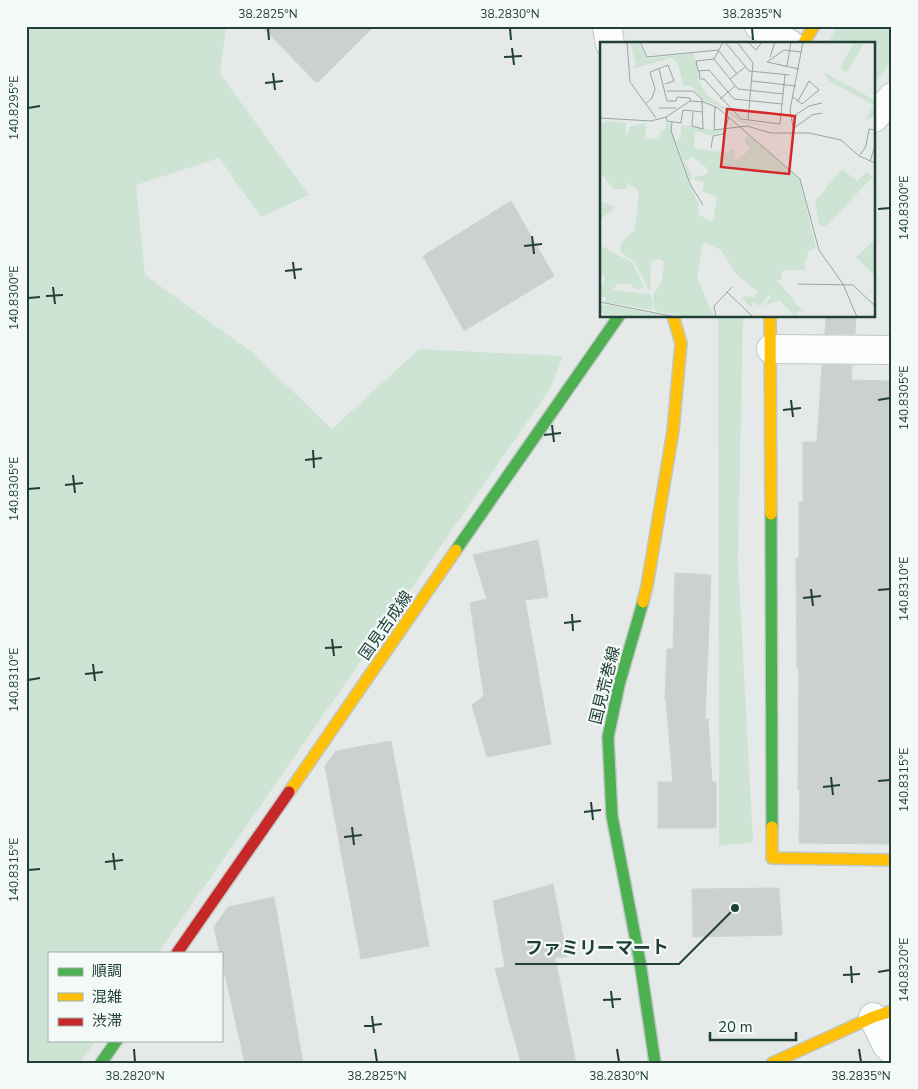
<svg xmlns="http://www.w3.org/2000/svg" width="918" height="1089" viewBox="0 0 918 1089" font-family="'Nunito Sans','Noto Sans JP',sans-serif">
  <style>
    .green { fill: #cde4d4 }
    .building { fill: #ccd1cf; stroke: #cdd3d1 }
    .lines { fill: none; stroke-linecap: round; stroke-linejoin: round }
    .street-casing { stroke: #c2c7c5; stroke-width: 30 }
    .fast-casing { stroke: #c0c8c5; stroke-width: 14 }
    .slow-casing { stroke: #c0c8c5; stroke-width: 14 }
    .jam-casing { stroke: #c0c8c5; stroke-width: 14 }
    .street { stroke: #fbfcfc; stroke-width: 28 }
    .fast { stroke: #4caf50; stroke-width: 11 }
    .slow { stroke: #ffc107; stroke-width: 11 }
    .jam { stroke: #c62828; stroke-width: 11 }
    .ticks { fill: none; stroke: #203f37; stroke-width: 2 }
    .labels { text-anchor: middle; stroke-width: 4.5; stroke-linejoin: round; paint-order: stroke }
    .street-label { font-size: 16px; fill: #203f37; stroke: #f3f9f6 }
    .inset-road { fill: none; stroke: #96a6a1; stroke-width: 1 }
    .view { fill: #d62828; fill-opacity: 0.15; stroke: #d62828; stroke-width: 2.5 }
    .inset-edge { fill: none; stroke: #203f37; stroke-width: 2.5 }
    .leader { fill: none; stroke: #203f37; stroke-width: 2 }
    .callout-dot { fill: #203f37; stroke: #f3f9f6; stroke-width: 2 }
    .callout-label { font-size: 18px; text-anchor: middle; font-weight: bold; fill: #203f37; stroke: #f3f9f6; stroke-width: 4.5; stroke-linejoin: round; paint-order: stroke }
    .neatline { fill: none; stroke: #203f37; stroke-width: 2 }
    .ticks-label { font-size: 12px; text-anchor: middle; fill: #203f37 }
  </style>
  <rect width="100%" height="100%" fill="#e5eae8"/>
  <path class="green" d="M26 26H226L220 74 309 195 261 217 219 158 136 185 145 275 253 353 332 429 419 349 563 356 550 389 158 953H49V1040H96L80 1063H26Z
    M837 26H892V60L874 85V44H828Z
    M718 316H743L738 561 753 842 719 846Z"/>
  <path class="building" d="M261 26H374L317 83Z
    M511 201 554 276 464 331 423 256Z
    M826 316H856L855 334H825Z
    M822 365H852L851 380 892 381V844L799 843 800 790H798L799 669H797L796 558H799V502H803V442H817Z
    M538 540 548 597 525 600 551 744 487 757 472 705 484 696 470 603 487 599 473 555Z
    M675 573 711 575 705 719H708L712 782H716V828H658V782H673L666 700H665L667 649H673Z
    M391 741 429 946 361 959 325 766 336 751Z
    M553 884 567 957H555L576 1063H521L495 969 505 967 493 901Z
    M779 888 782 935 693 937 692 889Z
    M274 897 303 1063H245L214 927 228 907Z"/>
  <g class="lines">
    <defs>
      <path id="street" d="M607 26 610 44
        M759 26 790 44
        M874 118 892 97
        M771 349 892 350
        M873 1017 886 1044 892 1050"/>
      <path id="fast" d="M771 514 772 827
        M456 550 619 316
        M643 602 619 685 608 737 612 816 640 962 655 1063
        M101 1063 117 1040"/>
      <path id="slow" d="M803 44 814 26
        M770 316 771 514
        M643 602 647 586 673 431 681 343 673 316
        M289 792 456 550
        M772 827V858L892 860
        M772 1063 873 1017 892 1011"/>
      <path id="jam" d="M177 953 289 792"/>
    </defs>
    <use href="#street" class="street-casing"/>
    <use href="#fast" class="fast-casing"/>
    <use href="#slow" class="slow-casing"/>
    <use href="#jam" class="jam-casing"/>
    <use href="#street" class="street"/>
    <use href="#fast" class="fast"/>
    <use href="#slow" class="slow"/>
    <use href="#jam" class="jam"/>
  </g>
  <path class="ticks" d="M268 28 269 40M510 28 511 40M752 28 753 40M512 48 514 65M504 57 522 56M273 73 275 90M265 83 283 81M28 108 40 106M878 209 890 208M532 236 534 254M524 246 542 244M293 262 295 279M285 271 302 269M53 287 55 304M46 296 63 295M28 298 40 297M791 400 793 417M878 400 890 398M783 410 801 408M552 425 554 442M544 435 561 433M313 450 314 468M305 460 322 458M73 475 75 493M65 485 83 483M28 489 40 488M811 589 813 606M878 590 890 589M803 598 821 596M572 614 573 631M564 623 581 621M332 639 334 656M325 648 342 647M93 664 95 681M85 674 103 672M28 680 40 678M831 777 833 795M878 781 890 780M823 787 840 785M591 802 593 820M584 812 601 810M352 827 354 845M344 837 362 835M113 853 115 870M105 862 123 860M28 870 40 869M851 966 852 983M878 972 890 970M843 975 860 974M611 991 613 1008M603 1000 621 999M372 1016 374 1033M364 1026 382 1024M134 1049 135 1062M375 1049 377 1062M617 1049 619 1062M859 1049 861 1062"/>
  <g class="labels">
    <g class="street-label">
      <text transform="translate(385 625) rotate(-55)" y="6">国見吉成線</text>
      <text transform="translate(604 685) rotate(-76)" y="6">国見荒巻線</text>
    </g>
  </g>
  <g transform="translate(600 42)">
    <rect width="275" height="275" fill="#e5eae8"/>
    <path d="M30 0H38L47 17 94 11 99 39 108 54 143 79 179 85 142 81 117 63 105 59 91 44H84L77 20 71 16 32 27 36 23ZM254 0 263 3 247 30 240 26ZM223 30 275 58V74L265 78 274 63 229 39ZM7 79 26 81V92L28 93 29 85 45 81 46 96 59 97 61 88H65L66 81H70L89 142 99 162 98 172 113 180 117 154 102 150 104 140 94 138V135L108 132 107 126 92 115 85 119 92 134 90 139 76 98 81 96V83L123 89 112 94 95 89 94 106 127 111 135 106 134 117H139L150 107 145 101 147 92 200 138 216 206 208 209 207 217H204L205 228H183L181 238H177L203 270 198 269 195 275 180 258 164 264 171 255 169 253 158 265 157 261H153L152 265 147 262 144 257 140 260 144 254 154 255 158 250 136 232 121 208 103 200 97 236 114 275H86L55 269 53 253 62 239 64 220 60 217 51 219 50 250 35 221 20 209V202L35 188 39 149 28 141 26 147H13L0 130V83ZM242 127 257 139 267 130 273 135 225 185 219 183 215 159ZM0 159 15 165 0 178ZM275 198V234L256 215ZM0 203 33 221 44 245 37 248 29 242H18L12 248 49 252 53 259 52 268 5 260 6 256 0 254V241H3L5 234 0 232ZM8 263 71 275H16L0 270V264Z" fill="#cde4d4"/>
    <path class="inset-road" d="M27 0 30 40 56 76M40 0 47 15 118 8M125 0 149 29 190 33M137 0 153 21 148 78M148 0 156 8 162 0M118 8 137 32M170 15 175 0M114 17 138 47 183 52M96 19 98 29 109 28 134 57 182 62M96 19 114 17 123 0M167 20 184 8 202 10M167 20 199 27M187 24 191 0M59 27 67 59H76L77 55 90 56V59M99 29 100 37H104L141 77 180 82 185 33M130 37 145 25M152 39 196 44M67 49H93L102 57 103 87 92 84 93 70M193 55 198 59 202 62 219 48 209 39 198 59M120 57 135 44M45 62 52 56 55 47 50 30 68 23 74 39 65 42M115 64 114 88 147 84 171 91H209L241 98 259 114 275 121M59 66H76M131 67 190 73M66 75 67 79 81 81 83 68 103 70M0 76 51 79 66 75 90 59 104 60 118 66 200 137 219 208 243 242 257 275M191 76 209 64 222 61M72 80 71 89 90 142 103 163M194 86 212 73 222 71M194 90 190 68 203 0M111 106 113 94 123 92 129 75M260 113 266 104 269 87 275 88M270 119 275 104M198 242 253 243 275 264M127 250 152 274M0 260 76 275M116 275 114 264 132 245"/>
    <path class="view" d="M127 67 195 74 189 132 121 125Z"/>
    <rect width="275" height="275" class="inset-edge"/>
  </g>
  <path class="leader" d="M735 908L679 964H515"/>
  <circle class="callout-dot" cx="735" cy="908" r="5"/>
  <g class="callout-label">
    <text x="597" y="954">ファミリーマート</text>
  </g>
  <rect width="918" height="1089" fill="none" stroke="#f3f9f6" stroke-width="55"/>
  <rect x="48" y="952" width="175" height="90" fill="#f3f9f6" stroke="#9fafaa"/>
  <rect x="58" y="968" width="25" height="8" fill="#4caf50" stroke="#9fafaa"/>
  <text x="92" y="976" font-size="15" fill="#203f37">順調</text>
  <rect x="58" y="993" width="25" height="8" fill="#ffc107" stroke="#9fafaa"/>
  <text x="92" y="1002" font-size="15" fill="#203f37">混雑</text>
  <rect x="58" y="1018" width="25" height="8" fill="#c62828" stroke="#9fafaa"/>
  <text x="92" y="1026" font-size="15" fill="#203f37">渋滞</text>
  <path d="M710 1032v8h86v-8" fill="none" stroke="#203f37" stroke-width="2.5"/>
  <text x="718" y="1032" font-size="15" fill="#203f37" stroke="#f3f9f6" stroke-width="4" paint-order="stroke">20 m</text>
  <rect x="28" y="28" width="862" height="1034" class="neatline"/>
  <g class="ticks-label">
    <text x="268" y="18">38.2825°N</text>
    <text x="510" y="18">38.2830°N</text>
    <text x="752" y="18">38.2835°N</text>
    <text transform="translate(14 108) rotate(-90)" y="4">140.8295°E</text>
    <text transform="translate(904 208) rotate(-90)" y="4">140.8300°E</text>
    <text transform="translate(14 298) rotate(-90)" y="4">140.8300°E</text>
    <text transform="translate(904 398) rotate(-90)" y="4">140.8305°E</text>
    <text transform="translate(14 489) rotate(-90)" y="4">140.8305°E</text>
    <text transform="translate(904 589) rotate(-90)" y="4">140.8310°E</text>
    <text transform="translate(14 680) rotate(-90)" y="4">140.8310°E</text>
    <text transform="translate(904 780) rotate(-90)" y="4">140.8315°E</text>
    <text transform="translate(14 870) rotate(-90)" y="4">140.8315°E</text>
    <text transform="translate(904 970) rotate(-90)" y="4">140.8320°E</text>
    <text x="135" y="1080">38.2820°N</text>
    <text x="377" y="1080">38.2825°N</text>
    <text x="619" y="1080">38.2830°N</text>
    <text x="861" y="1080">38.2835°N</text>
  </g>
</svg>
